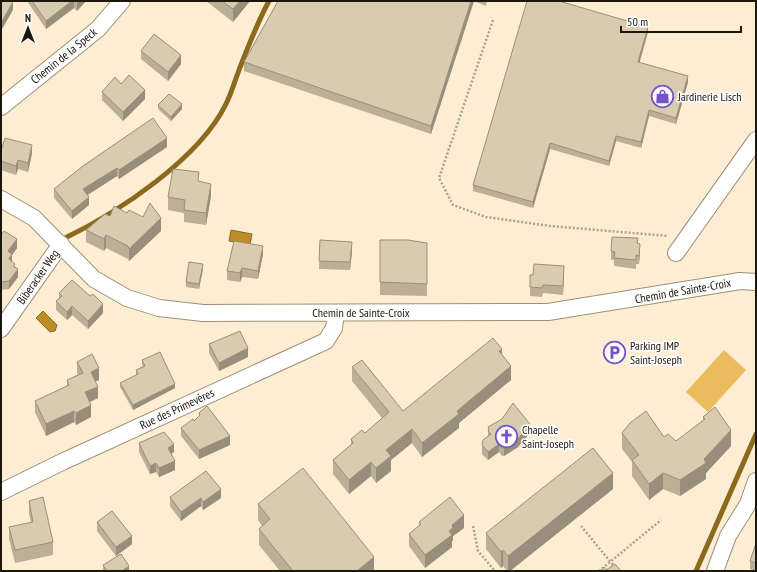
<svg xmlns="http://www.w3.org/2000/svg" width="757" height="572" viewBox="0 0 757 572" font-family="'PT Sans Narrow',sans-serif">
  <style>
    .green { fill: #eabc5e }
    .water { fill: #bb8e26; stroke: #8b6a1e }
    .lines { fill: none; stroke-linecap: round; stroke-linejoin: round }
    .stream { stroke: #8b6a1e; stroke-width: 5 }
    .minor-casing { stroke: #9d9077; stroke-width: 18 }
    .path { stroke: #ada28d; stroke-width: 2.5; stroke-dasharray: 2 2; stroke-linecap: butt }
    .minor { stroke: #fff; stroke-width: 16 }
    .wall { fill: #bbaf97 }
    .shaded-wall { fill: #988e7b }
    .building { fill: #d9cbb0; stroke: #988e7b }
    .labels { text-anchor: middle; stroke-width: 3.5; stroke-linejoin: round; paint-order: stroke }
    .street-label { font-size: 12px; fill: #1c170d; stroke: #fdfdfd }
    .poi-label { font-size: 12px; fill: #1c170d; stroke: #fdfdfd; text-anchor: start }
  </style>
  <rect width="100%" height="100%" fill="#fdeed3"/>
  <path class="green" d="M724 350 746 370 708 412 686 392Z"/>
  <path class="water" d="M231 230 252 234 250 245 229 241Z
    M43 311 57 325 55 331 50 332 36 318Z"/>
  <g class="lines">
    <path class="stream" d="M65 238C119 212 199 159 226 104 231 94 235 81 239 70 248 47 257 23 269 1
      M696 571 756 434"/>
    <defs>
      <path id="minor" d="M1 107 98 29 122 1
        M1 199 34 218 94 279 127 298 159 308 203 313 548 312 740 281 756 282
        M676 253 756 140
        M1 329 61 244
        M1 492 62 462 326 341 334 328 336 313
        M715 571 728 536 748 504 756 481"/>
    </defs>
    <use href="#minor" class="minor-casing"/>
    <path class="path" d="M493 20 439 178 453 205 486 217 550 226 668 236
      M473 526 478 551 495 571
      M581 526 618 571
      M599 571 661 520"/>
    <use href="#minor" class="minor"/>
  </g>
  <path class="wall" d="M27 1H86L77 11 74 8 46 29Z
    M206 1H250L233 22Z
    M278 1H487L486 6 474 1 431 134 244 71V62Z
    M648 32 639 62 688 82 676 124 649 116 641 148 616 141 609 166 550 149 533 208 473 191V185Z
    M141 51 181 64 168 81 141 59Z
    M121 84 145 99 123 121 102 100V92Z
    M158 105 182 109 171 121 158 109Z
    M167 147 119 179 117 176 87 195 89 205 72 219 54 198V189Z
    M1 151 32 153 28 172 18 169 16 175 1 170Z
    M199 182 211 196 206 225 184 222V213L168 210V197Z
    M110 216 161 231 129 261 128 259 106 248 104 251 86 242V230Z
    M1 235 17 248 12 255V261L15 267 18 277 9 289 1 290Z
    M380 240 427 243V296L380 295Z
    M638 244 640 252 639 264H636V269L614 266V260H611V251Z
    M352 251 350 270 319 269V261Z
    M263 254 258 279 242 277 240 282 227 280V271Z
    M203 269 199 289 186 287V282Z
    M564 274 563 295 543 293 542 297 530 296V275Z
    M59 293 103 313 88 329 72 315 67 320 56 310V301L59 299Z
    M209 344 248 357 219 371 209 353Z
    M502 355 511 380 459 423V428L422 457 412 443 391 460V471L376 483 371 476 349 494 333 474V460L351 445V439L365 433 382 418 352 381V367L403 411Z
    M142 360 175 388 133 410 120 387V383L136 375V370L143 367 142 365Z
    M77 362 99 380 95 381 98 398 90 402 91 417 76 425 74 422 46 436 35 412V401L67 386V380L78 375 77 373Z
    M199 413 230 445 199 459 181 436V428L194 421 199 417Z
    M703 417 731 446 706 473V479L680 496 663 489 649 500 632 476V462L622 449V433L664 437 676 441 703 421Z
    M488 427 530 433 518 447 504 456H502L499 452 488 460 482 454V445L488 437Z
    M139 443 174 452 171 454 175 470 159 477 156 472 150 474 139 452Z
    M613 489 510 571H507L503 566 501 568 486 549V533Z
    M170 497 221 498 203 510 201 506 181 521 170 506Z
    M29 501 53 542V555L15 563 9 539V527L31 523 29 513Z
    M258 504 374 571H280L259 545V529L262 526 258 520Z
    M97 522 132 544 116 556 97 531Z
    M419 522 464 528 453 536V540L452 541V547L425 568 409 546V534L419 526Z
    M756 543V571H755L750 569V561Z
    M103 565 129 571H103Z"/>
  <path class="shaded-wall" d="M72 1H74V8L46 29V21Z
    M78 1H86L77 11V3Z
    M240 1H250L233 22V9Z
    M471 1H474L431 134V126Z
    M13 2V10L1 31V23Z
    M648 27V32L638 68V62Z
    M181 55V64L168 81V72Z
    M688 76V82L676 124V118Z
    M145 90V99L123 121V112Z
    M182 104V109L171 121V117Z
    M649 110V116L641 148V142Z
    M616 136V141L609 166V161Z
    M167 138V147L119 179V170Z
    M550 143V149L533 208V202Z
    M32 145V153L28 172V163Z
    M18 160V169L16 175V166Z
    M117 168V176L83 198V189Z
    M211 184V196L206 225V213Z
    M89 197V205L72 219V211Z
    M161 218V231L129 261V249Z
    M106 235V248L104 251V239Z
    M17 239V248L12 255V263L9 267 8 251Z
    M352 242V251L350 270V262Z
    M640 244V252L639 264V256Z
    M263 246V254L258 279V271Z
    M203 264V269L199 289V284Z
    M564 266V274L563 295V286Z
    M242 268V277L240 282V273Z
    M18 269V277L9 289V281Z
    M103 304V313L88 329V321Z
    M72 306V315L67 320V312Z
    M248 348V357L219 371V363Z
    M502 349V363L499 351Z
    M511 366V380L459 423V428L422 457V443L457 411Z
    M99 368V380L91 384V372Z
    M175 384V388L133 410V405Z
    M98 387V398L85 404V392Z
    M91 405V417L76 425V413Z
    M74 411V422L46 436V424Z
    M530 424V433L518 447 504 456V448Z
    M412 429V443L391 460V471L376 483V468L386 450Z
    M731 430V446L706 473V479L680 496V480L704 459Z
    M230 436V445L199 459V450Z
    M174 444V452L168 456V448Z
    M499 444V452L488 460V452Z
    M175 461V470L159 477V468Z
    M371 462V476L349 494V480Z
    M156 463V472L150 474V466Z
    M613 473V489L510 571H508V556Z
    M663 473V489L649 500V484Z
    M221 489V498L203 510V502Z
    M201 498V506L181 521V512Z
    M464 515V528L453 536V540L452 541V547L425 568V555L449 531 452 525Z
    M132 536V544L116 556V547Z
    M503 550V566L501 568V552Z
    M374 557V571H357Z
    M129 566V571H122Z"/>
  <path class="building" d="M1 1H12L13 2 1 23Z
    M32 1H72L46 21Z
    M222 1H240L233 9Z
    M278 1H471L431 126 244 62Z
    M527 1H559L648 27 638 62 688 76 676 118 649 110 641 142 616 136 609 161 550 143 533 202 473 185Z
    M154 34 181 55 168 72 141 51Z
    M129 75 145 90 123 112 102 92 115 77 121 84Z
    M169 94 182 104 171 117 158 105Z
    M153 118 167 138 119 170 117 168 83 189 89 197 72 211 54 189 83 166Z
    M5 138 32 145 28 163 18 160 16 166 1 161V151Z
    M173 169 199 172 198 181 211 184 206 213 184 210 185 200 168 197Z
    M150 203 161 218 129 249 128 246 106 235 104 239 86 230 105 214 110 216 114 206 127 213 129 210 143 217Z
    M4 231 17 239 8 251 12 254 9 259 15 264 13 266 18 269 9 281 1 282V235Z
    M612 237 638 238 637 243 640 244 639 256 636 255V260L614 258 615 252 611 251Z
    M320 240 352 242 350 262 319 261Z
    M380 240H408L427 243V284L380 282Z
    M234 241 263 246 258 271 242 268 240 273 227 271Z
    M189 262 203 264 199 284 186 282Z
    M534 264 564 266 563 286 543 285 542 288 530 287V275H533Z
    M72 280 90 296 93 294 103 304 88 321 72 306 67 312 56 301 62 296 59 293Z
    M240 331 248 348 219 363 209 344Z
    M493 338 502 349 499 351 511 366 457 411 459 414 422 443 412 429 386 450 391 456 376 468 371 462 349 480 333 460 353 443 351 439 362 430 365 433 389 412 352 367 362 360 403 411Z
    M160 352 175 384 133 405 120 383 138 374 136 370 145 366 142 360Z
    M92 354 99 368 91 372 98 387 85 392 91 405 76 413 74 411 46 424 35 401 69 385 67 380 83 373 77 362Z
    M513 403 530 424 518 439 504 448H502L499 444 488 452 482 445 483 440 491 434 488 431 489 429 488 427 502 419Z
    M207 406 230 436 199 450 181 428 193 419 194 421 200 415 199 413Z
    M715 407 731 430 704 459 706 463 680 480 663 473 649 484 632 460 639 455 622 433 630 423 646 411 664 437 668 434 676 441 705 419 703 417Z
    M164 432 174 444 168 448 175 461 159 468 156 463 150 466 139 443Z
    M593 448 613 473 508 556 503 550 501 552 486 533Z
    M303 468 374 557 357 571H293L259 529 270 519 258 504Z
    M206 471 221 489 203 502 201 498 181 512 170 497Z
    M43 497 53 542 15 550 9 527 33 522 29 501Z
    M450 497 464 515 452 525 453 528 449 531 452 535 425 555 409 534 421 524 419 522Z
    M112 511 132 536 116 547 97 522Z
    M756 543V563L750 561Z
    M121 554 129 566 122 571H107L103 565Z
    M615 564 621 571H600L604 567 606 570Z"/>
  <defs>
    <symbol id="shop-ring" viewBox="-11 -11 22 22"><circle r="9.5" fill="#fdfdfd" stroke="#7651cb" stroke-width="1.5"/><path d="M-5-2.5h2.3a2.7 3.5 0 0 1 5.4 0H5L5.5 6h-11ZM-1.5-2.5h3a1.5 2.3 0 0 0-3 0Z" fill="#7651cb"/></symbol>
    <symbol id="parking-ring" viewBox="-11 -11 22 22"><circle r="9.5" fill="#fdfdfd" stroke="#7651cb" stroke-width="1.5"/><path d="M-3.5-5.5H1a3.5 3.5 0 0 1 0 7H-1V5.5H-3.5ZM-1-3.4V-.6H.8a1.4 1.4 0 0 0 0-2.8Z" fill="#7651cb"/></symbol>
    <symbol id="church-ring" viewBox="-11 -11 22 22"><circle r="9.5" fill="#fdfdfd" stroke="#7651cb" stroke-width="1.5"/><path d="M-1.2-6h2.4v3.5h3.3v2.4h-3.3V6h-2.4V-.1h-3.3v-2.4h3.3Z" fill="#7651cb"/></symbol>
  </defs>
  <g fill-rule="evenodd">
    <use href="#shop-ring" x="650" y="84" width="25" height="25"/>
    <use href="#parking-ring" x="602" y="340" width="25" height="25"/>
    <use href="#church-ring" x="494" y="424" width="25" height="25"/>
  </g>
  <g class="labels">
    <g class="street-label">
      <text transform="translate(64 56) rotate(-39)" y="4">Chemin de la Speck</text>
      <text transform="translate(38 277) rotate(-55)" y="4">Biberacker Weg</text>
      <text transform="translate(683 291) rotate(-10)" y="4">Chemin de Sainte-Croix</text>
      <text x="361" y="317">Chemin de Sainte-Croix</text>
      <text transform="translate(177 409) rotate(-25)" y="4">Rue des Primevères</text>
    </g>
    <g class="poi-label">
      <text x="678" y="101">Jardinerie Lisch</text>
      <text x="630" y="350">Parking IMP<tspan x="630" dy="14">Saint-Joseph</tspan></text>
      <text x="522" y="434">Chapelle<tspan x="522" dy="14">Saint-Joseph</tspan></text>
    </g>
  </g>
  <rect width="757" height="572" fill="none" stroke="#1c170d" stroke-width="4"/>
  <g transform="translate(28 28)" stroke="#fdfdfd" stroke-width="3" paint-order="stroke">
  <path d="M0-3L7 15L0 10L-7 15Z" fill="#1c170d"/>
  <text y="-6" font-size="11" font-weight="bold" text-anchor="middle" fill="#1c170d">N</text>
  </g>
  <path d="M621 26v6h120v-6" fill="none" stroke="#1c170d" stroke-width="2"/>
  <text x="627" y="26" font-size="12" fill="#1c170d" stroke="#fdfdfd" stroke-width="3" paint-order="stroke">50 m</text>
</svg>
